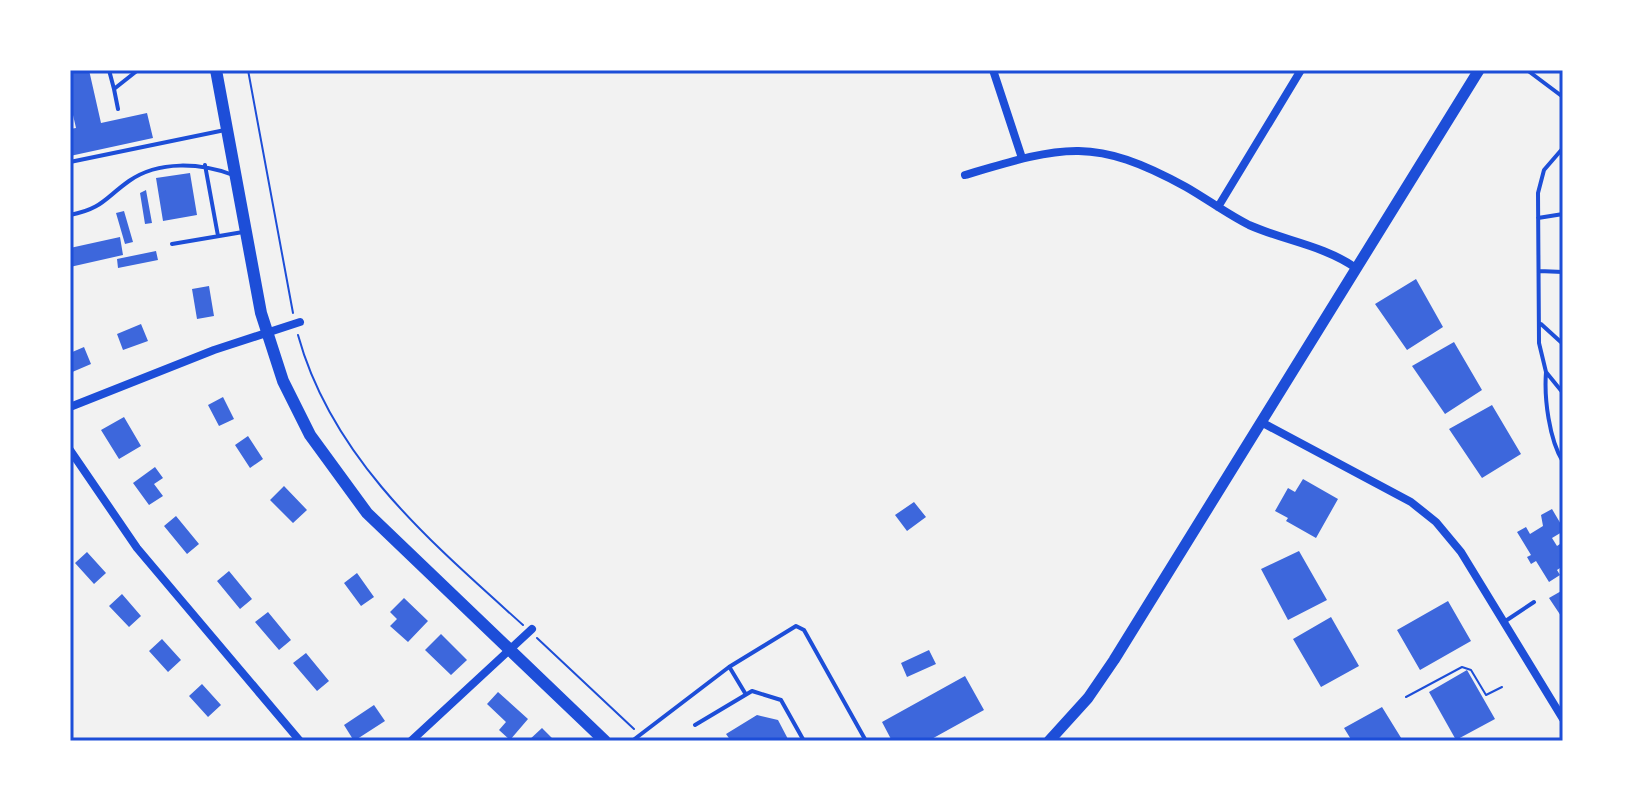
<svg xmlns="http://www.w3.org/2000/svg" width="1633" height="811" viewBox="0 0 1633 811" font-family="'Nunito Sans',sans-serif">
  <style>
    .building { fill: #3d67dc }
    .lines { fill: none; stroke-linecap: round; stroke-linejoin: round }
    .path { stroke: #1d4ed8; stroke-width: 2 }
    .service { stroke: #1d4ed8; stroke-width: 4 }
    .minor { stroke: #1d4ed8; stroke-width: 8 }
    .secondary { stroke: #1d4ed8; stroke-width: 11 }
    .primary { stroke: #1d4ed8; stroke-width: 12 }
    .neatline { fill: none; stroke: #1d4ed8; stroke-width: 3 }
  </style>
  <rect width="100%" height="100%" fill="#f2f2f2"/>
  <path class="building" d="M70 70H89L101 123 147 113 153 138 70 156V129L76 128 70 102Z
    M190 173 197 215 163 221 156 178Z
    M146 190 152 223 145 224 140 193Z
    M124 211 133 242 125 244 116 213Z
    M120 237 123 255 70 267V248Z
    M156 251 158 260 118 268 117 259Z
    M1416 279 1443 327 1407 350 1375 304Z
    M209 286 214 316 197 319 192 289Z
    M141 324 148 341 123 350 117 334Z
    M1454 342 1482 390 1445 414 1412 366Z
    M84 347 91 364 70 373V353Z
    M223 397 234 419 219 426 208 405Z
    M1492 405 1521 454 1482 478 1449 429Z
    M124 417 141 446 119 459 101 430Z
    M248 436 263 459 250 468 235 445Z
    M155 467 163 478 154 484 163 496 149 505 133 483Z
    M1303 479 1338 499 1316 538 1286 521 1288 518 1275 511 1288 488 1295 492Z
    M284 486 307 510 293 523 270 500Z
    M914 502 926 517 907 531 895 515Z
    M1552 509 1562 526V532L1552 538 1557 546 1563 542V566L1557 570 1560 575 1549 582 1536 561 1531 564 1527 557 1531 555 1517 532 1526 527 1530 534 1543 526 1541 515Z
    M176 516 199 544 187 554 164 526Z
    M1299 551 1327 600 1288 620 1261 569Z
    M87 552 106 573 94 584 75 563Z
    M229 571 252 599 240 609 217 581Z
    M357 573 374 597 361 606 344 583Z
    M1563 590V619L1549 598Z
    M122 594 141 616 129 627 109 606Z
    M404 598 428 621 408 642 390 626 397 619 390 612Z
    M1448 601 1471 641 1420 670 1397 630Z
    M268 612 291 640 279 650 255 622Z
    M1331 617 1359 666 1321 687 1293 639Z
    M441 634 467 660 451 675 425 650Z
    M162 639 181 660 168 672 149 651Z
    M929 650 936 664 907 677 901 663Z
    M306 653 329 681 317 691 293 663Z
    M1467 670 1495 719 1456 740 1429 692Z
    M965 676 984 710 928 741H892L882 722Z
    M202 684 221 705 208 717 189 696Z
    M498 692 528 719 510 740 499 730 506 722 487 704Z
    M374 705 385 721 354 741 344 725Z
    M1382 707 1403 741H1352L1344 728Z
    M757 715 778 720 789 741H731L726 734Z
    M542 728 555 741H528Z"/>
  <g class="lines">
    <path class="path" d="M248 70 293 313
      M298 335C332 459 431 542 523 625
      M537 638 634 729
      M1406 697 1462 667 1471 670 1486 695 1502 687"/>
    <path class="service" d="M109 70 114 89 138 70
      M1527 70 1563 97
      M114 89 118 109
      M1563 148 1544 170 1538 193 1539 343 1546 372 1563 393
      M70 162 225 130
      M205 165 218 236
      M70 215C102 209 105 198 129 181 159 160 201 163 233 175
      M1538 218 1563 214
      M172 244 243 232
      M1539 271 1563 272
      M1541 324 1563 344
      M1546 372C1544 398 1549 439 1563 462
      M1504 622 1534 602
      M730 668 745 693
      M695 725 752 691 781 700 804 741
      M632 741 729 667 796 626 804 630 866 741"/>
    <path class="minor" d="M993 70 1022 158
      M965 175C1063 146 1093 136 1186 187 1207 199 1227 214 1249 225 1285 241 1323 245 1356 268
      M1218 207 1301 70
      M70 407 214 350 300 322
      M1261 422 1411 502 1436 522 1461 552 1563 719
      M70 450 137 548 300 741
      M411 741 532 629"/>
    <path class="secondary" d="M1049 741 1088 698 1114 660 1479 70"/>
    <path class="primary" d="M216 70 261 313 283 381 310 435 367 513 605 741"/>
  </g>
  <rect width="1633" height="811" fill="none" stroke="#ffffff" stroke-width="144"/>
  <rect x="72" y="72" width="1489" height="667" class="neatline"/>
</svg>
